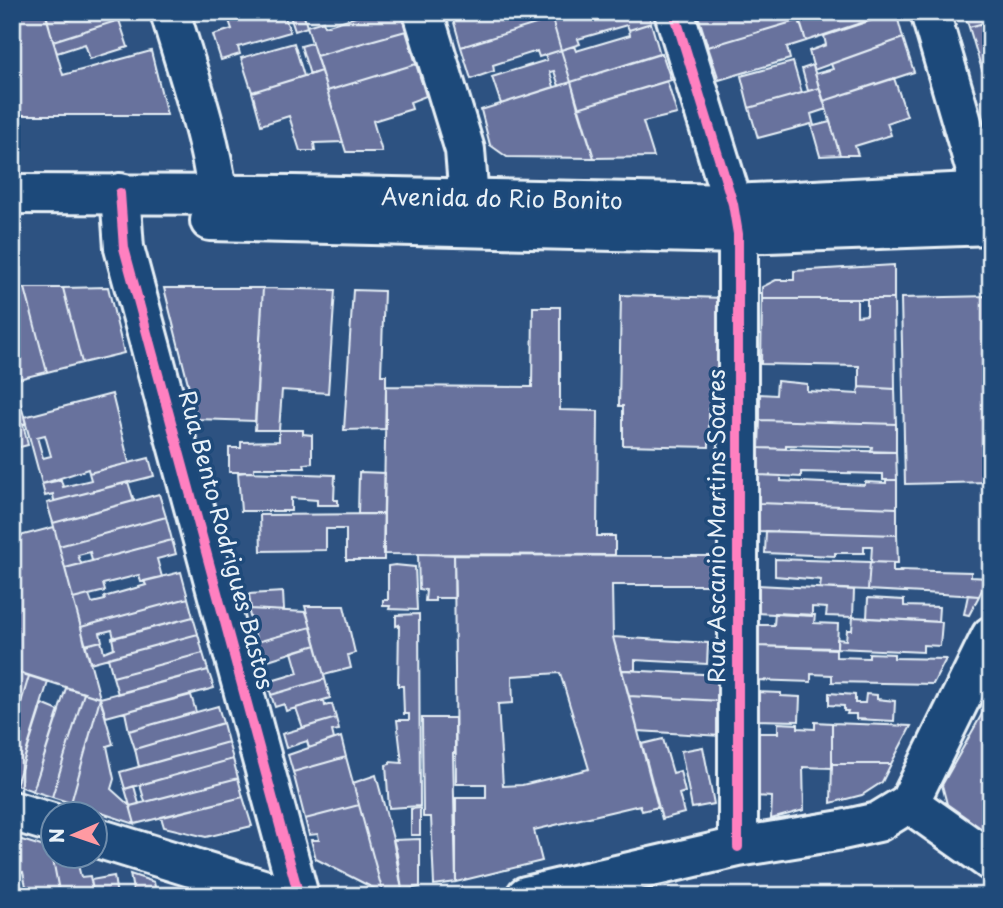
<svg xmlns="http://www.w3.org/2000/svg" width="1003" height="908" viewBox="0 0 1003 908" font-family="'Playpen Sans',sans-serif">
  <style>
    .building { fill: #67729d; stroke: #e8f1f8; stroke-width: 2; fill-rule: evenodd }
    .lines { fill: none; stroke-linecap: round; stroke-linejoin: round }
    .street-casing { stroke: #e8f1f8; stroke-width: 44 }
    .secondary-casing { stroke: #e8f1f8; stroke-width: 44 }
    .street { stroke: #1f4a7a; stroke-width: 38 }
    .secondary { stroke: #1f4a7a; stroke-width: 38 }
    .cycleway-casing { stroke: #1f4a7a; stroke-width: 15 }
    .cycleway { stroke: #ff80c0; stroke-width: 10 }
    .labels { text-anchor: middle; stroke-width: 7; stroke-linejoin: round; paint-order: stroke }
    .street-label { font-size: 23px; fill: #e8f1f8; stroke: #1f4a7a }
  </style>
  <rect width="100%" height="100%" fill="#2d5281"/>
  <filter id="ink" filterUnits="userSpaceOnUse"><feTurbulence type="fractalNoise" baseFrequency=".0143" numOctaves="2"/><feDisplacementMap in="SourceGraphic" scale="14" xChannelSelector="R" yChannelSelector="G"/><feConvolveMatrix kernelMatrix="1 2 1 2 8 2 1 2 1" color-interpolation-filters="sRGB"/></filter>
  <g filter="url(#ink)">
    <path class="building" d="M12 12H45L63 75 151 51 167 115H12Z
      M52 12H65L68 20 78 17 77 12 141 13 53 41 46 14Z
      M236 12H303L307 27 295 31 289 13 284 14 290 32 238 47 240 54 221 60 213 35 232 29 227 15Z
      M372 12H400L406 31 316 56 307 26 323 21 325 26Z
      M475 12H550L552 19 461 47 453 19Z
      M573 12H648L651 23 629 30 627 25 578 39 580 44 561 50 552 19Z
      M697 12H797L799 20 708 47Z
      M797 12H894L806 41Z
      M896 12 903 38 814 70 809 51 826 45 824 36Z
      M964 12H991V21L969 27Z
      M552 19 561 50 539 57 537 51 493 65 494 71 471 79 461 47Z
      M119 20 128 47 90 59 85 44 57 53 53 41Z
      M799 20 806 41 787 47 790 59 719 80 708 47Z
      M991 21V67L982 70 969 27Z
      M651 23 660 54 571 82 561 50 574 46 576 51 630 35 629 30Z
      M406 31 416 64 327 91 316 56Z
      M903 38 914 72 824 101 815 74 833 69 831 64Z
      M294 43 304 76 252 92 241 58Z
      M312 43 321 71 310 75 301 46Z
      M561 50 571 82 559 86 554 71 550 72 554 87 501 104 492 77 547 60 545 55Z
      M662 53 671 80 578 108 571 82Z
      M793 62 802 93 749 108 741 76Z
      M416 64 426 96 410 102 412 109 373 121 382 152H346L327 91Z
      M813 65 819 88 808 91 802 69Z
      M321 71 343 142 314 143 315 151H300L289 116 261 125 252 92Z
      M894 78 907 116 887 123 891 135 855 146 858 155H840L824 101Z
      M667 81 677 114 643 122 654 157 594 158 578 108Z
      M571 82 594 158 507 157 490 145 481 110Z
      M819 88 826 109 811 114 814 126 830 122 840 155 820 156 811 124 758 138 749 108Z
      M894 265V299H762V287L776 280H794V271Z
      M108 287 124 353 82 363 63 288Z
      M25 288 47 372 14 380 12 289Z
      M25 288H63L82 363 47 372Z
      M164 288H263L255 421 197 419Z
      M263 288 335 290 328 393 282 390 279 430H255Z
      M353 290 384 291 381 375H386V429L344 430Z
      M621 295 726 298 725 407H709V447L623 445V406H619Z
      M991 296V482L905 484 901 298Z
      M762 299H857V316L867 315V299H894L895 389 859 387V366L761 364Z
      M533 307H560V410L598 411 597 536H615V555L383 554 386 386 532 387Z
      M12 374 26 423 23 424 28 445 12 449Z
      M777 381 807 384V391L858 394 859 387 895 389 896 424 760 420V394L776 395Z
      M112 394 129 463 89 473 88 469 42 484 24 417ZM45 435 51 456 43 458 37 437Z
      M760 420 896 424V452H871L872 447 786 445V449L759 448Z
      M279 430H303V434L312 435V463L304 464 305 468H254V472H229V448H241V442L279 441Z
      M759 448 896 452 897 480H883V474L801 472V477L759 475Z
      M149 458 154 476 54 501 53 494 45 496 42 484 61 480 63 487 91 480 89 473Z
      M247 472 335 475 334 500H338V505H317V500L291 498V511H241L238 473Z
      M359 472 385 473 384 514H358Z
      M759 475 781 476V481L865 485V482L886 483V480H897V508L759 503Z
      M128 482 134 501 53 523 47 503Z
      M159 494 166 517 59 546 53 523Z
      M759 503 897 508V535L758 531Z
      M384 514V560H346V529H326V550L261 551 260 515Z
      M166 517 172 540 92 561 90 552 78 555 81 564 65 568 59 546Z
      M54 527 64 565 100 698 12 670V538Z
      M766 531 897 535 898 563 871 562 872 546H864V553H835V556L765 553Z
      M172 540 176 554 157 559 162 577 141 582 139 575 103 584 105 591 73 599 65 568Z
      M418 554 454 555 455 598H435V601H425L426 590 419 589Z
      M454 555 724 556 723 585H612L613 637 658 807 642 811 640 805 534 830 542 861 456 882V798H486V784H456ZM560 673 589 769 522 785 503 786 498 704 513 703 512 676Z
      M775 559 870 562 868 590 820 588 821 580 775 576Z
      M870 562 893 563V572H901L900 570 971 572V577L988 578 979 596 868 590Z
      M395 565 415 567 417 610 389 609 390 606H383V600H388V566Z
      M181 572 188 598 81 627 73 599 89 595 92 603 105 600 104 597 146 585 144 581Z
      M757 585 854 590 853 617 826 616 827 608 812 607V616L756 613Z
      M283 592 284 611 251 609 249 594Z
      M968 595 979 596 969 615 964 614Z
      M188 598 193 617 114 638 112 630 100 633 102 641 85 645 81 627Z
      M868 598 904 600V606L939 607 938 622 867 618Z
      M305 606H344L355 653 348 655 351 668 324 675Z
      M248 609 306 612 311 627 257 642Z
      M775 613 815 615 814 623 838 624 837 648 756 646V625H774Z
      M419 614 420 806 389 808 386 765 390 764V762L402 763 397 720H409V714H404L403 686H398L399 625 396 626V615Z
      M193 617 198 634 90 663 85 645 101 641 104 652 114 648 112 638Z
      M853 617 942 622 940 646 923 645V652L837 648V639L846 640 847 630H852Z
      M311 627 316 645 262 662 257 642Z
      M198 634 203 653 113 677 108 658Z
      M613 637 708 643 707 664 635 660V670H622Z
      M316 645 325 679 271 695 268 682 298 673 292 652Z
      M756 646 836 649V657L869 658V653L894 654V658L946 659 933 684 832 682V675L811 674V682L755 680Z
      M203 653 208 670 118 694 113 677Z
      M208 670 214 688 106 717 100 698Z
      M622 670 722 675 721 701 629 696Z
      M12 671 29 676 12 733Z
      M29 676 48 682 16 785 12 784V733Z
      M325 679 330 698 286 711 284 704 275 707 271 695Z
      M66 688 84 693 52 797 33 791Z
      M755 692 781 693V696L800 697 799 721 755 720Z
      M84 693 100 698 71 803 52 797Z
      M829 693 855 695V703H865L866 694 877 695V699L895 701 894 721 856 719V714H847L848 711H844V706L829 705Z
      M191 695 196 712 129 731 125 712Z
      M629 696 721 701V736L638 731Z
      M100 698 113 744 107 746 114 779 111 789 130 806 135 824 71 803Z
      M991 698V815L982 829 948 808 942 785Z
      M324 700 325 706 332 704 336 718 303 728 296 708Z
      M42 704 59 711 33 791 16 785Z
      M218 706 223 723 135 749 129 731Z
      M336 718 339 730 332 731 334 739 309 748 307 741 286 748 282 734Z
      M422 718H455V753H453L456 882 434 885 431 817H423Z
      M815 722 832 723V768L803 767 804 810 771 819 772 797 753 796 754 733H778V723L798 724V728L815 729Z
      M223 723 228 742 139 767 135 749Z
      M832 723 911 726 891 764H832Z
      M341 737 346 757 293 772 288 755Z
      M663 739 673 773 680 771 685 792 679 794 684 813 662 819 642 744Z
      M228 742 233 759 125 789 120 772Z
      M703 747 714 804 692 808 681 751Z
      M346 757 359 805 305 819 293 772Z
      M233 759 238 778 145 802 140 785Z
      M832 764H891L882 782 862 795 831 803Z
      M376 775 397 854 402 890 383 893 353 783Z
      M238 778 243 797 135 824 130 806Z
      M134 786 139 804 130 806 125 789Z
      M243 797 252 826 206 837 164 827 161 817Z
      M359 805 383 893 316 859 311 840H319L318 834 309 835 305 819Z
      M420 808V835H411V809Z
      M12 837 51 849 60 896H28L23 872 19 873Z
      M420 839V887L402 890 393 840Z
      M51 849 52 856 76 857 81 877 90 876 94 896H60Z
      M130 874 154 882 157 896H134Z
      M114 876 117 896H94L91 880Z"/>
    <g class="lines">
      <defs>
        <path id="street" d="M170 12C190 81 216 150 220 221
          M423 12 465 150 469 199 468 227
          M674 12 733 204 738 234V847
          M930 12 977 174 985 191 988 223
          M120 193 124 248 299 896
          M909 803 991 861
          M12 811 52 823
          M94 837 285 896
          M526 896 738 847 842 830 878 822 909 803 991 636"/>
        <path id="secondary" d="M12 194 294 195 733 204 991 191
          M210 221 738 234 991 225"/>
      </defs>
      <use href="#street" class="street-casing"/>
      <use href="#secondary" class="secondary-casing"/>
      <use href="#street" class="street"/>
      <use href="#secondary" class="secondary"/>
      <defs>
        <path id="cycleway" d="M674 12 733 204 738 234V847
          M120 193 124 248 299 896"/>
      </defs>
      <use href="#cycleway" class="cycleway-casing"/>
      <use href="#cycleway" class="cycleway"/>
    </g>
  </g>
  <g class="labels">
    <g class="street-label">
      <text transform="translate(502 199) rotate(1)" y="8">Avenida do Rio Bonito</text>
      <text transform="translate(717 526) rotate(-90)" y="8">Rua Ascanio Martins Soares</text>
      <text transform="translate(226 540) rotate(75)" y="8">Rua Bento Rodrigues Bastos</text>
    </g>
  </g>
  <rect width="1003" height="908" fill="none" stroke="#1f4a7a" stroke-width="42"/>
  <rect x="21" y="21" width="961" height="866" fill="none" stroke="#e8f1f8" stroke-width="2.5" filter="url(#ink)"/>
  <g transform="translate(74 835) rotate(268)"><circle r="33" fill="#1f4a7a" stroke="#6f8dac" stroke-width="2"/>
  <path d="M0-5L12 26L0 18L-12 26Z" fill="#ff9aa2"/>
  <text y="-10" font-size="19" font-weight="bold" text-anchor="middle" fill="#e8f1f8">N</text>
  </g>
</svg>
